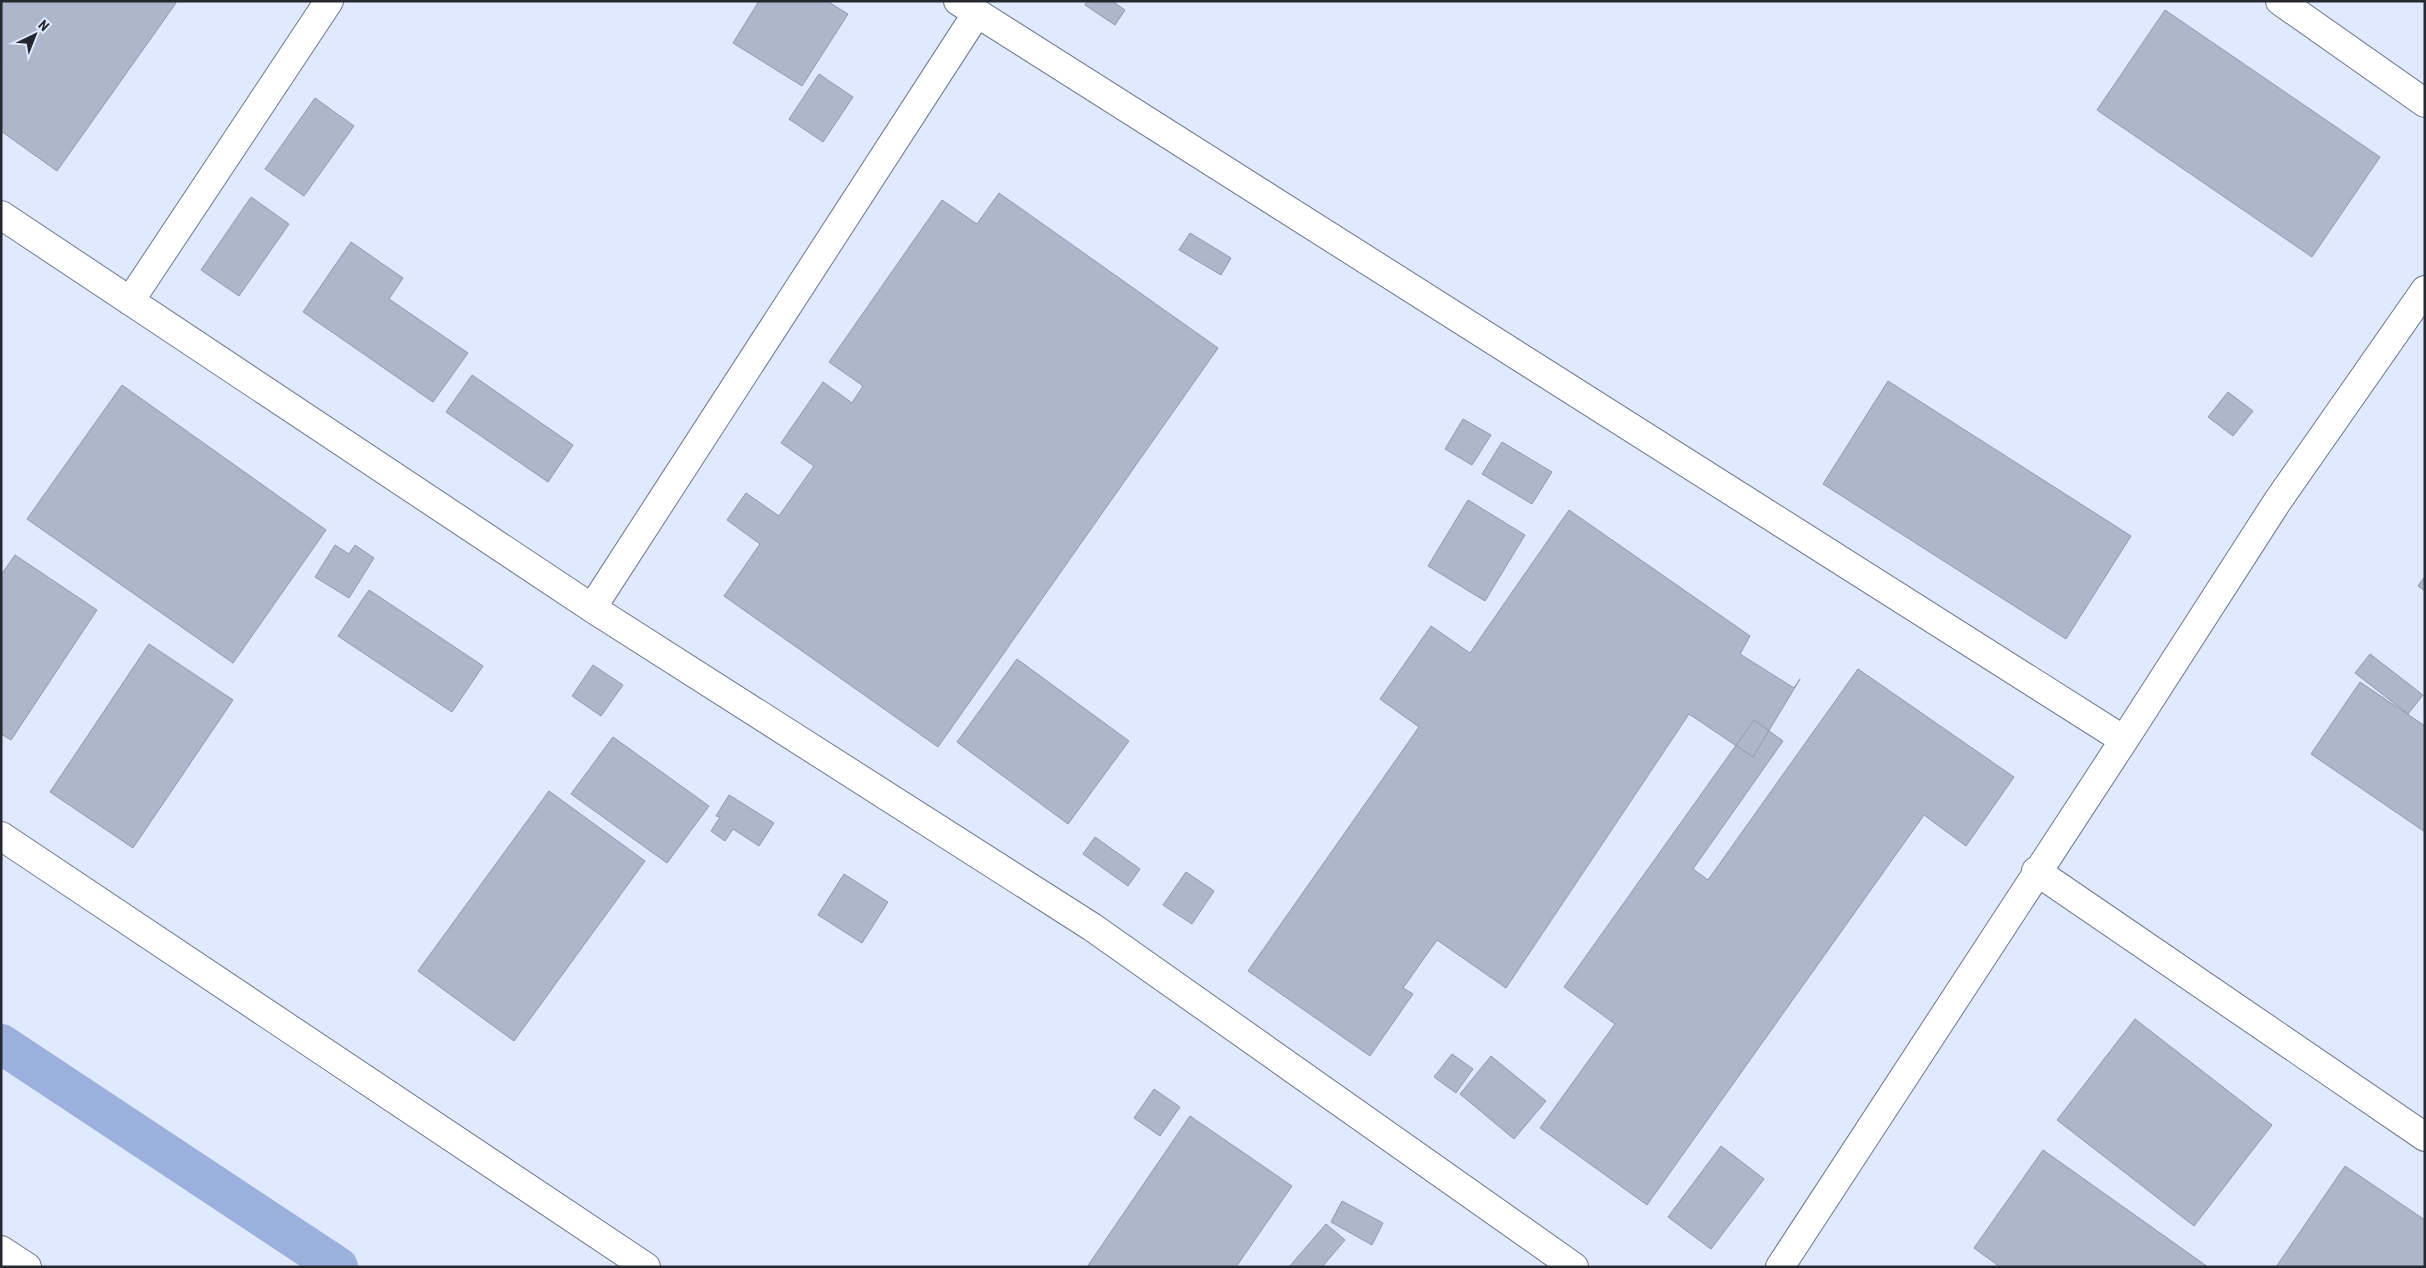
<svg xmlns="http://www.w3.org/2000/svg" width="2426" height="1268" viewBox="0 0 2426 1268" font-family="'Roboto Condensed',sans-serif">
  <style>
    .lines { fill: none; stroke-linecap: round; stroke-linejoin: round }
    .canal { stroke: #9cb0dd; stroke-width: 40 }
    .building { fill: #adb7cb; stroke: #9099ad }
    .minor-casing { stroke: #6e778a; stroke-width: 30 }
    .minor { stroke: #fff; stroke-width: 28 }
  </style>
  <rect width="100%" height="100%" fill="#dfe9ff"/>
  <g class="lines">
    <path class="canal" d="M1 1044 338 1267"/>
  </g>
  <path class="building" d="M174 1 176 3 57 171 1 131 2 1Z
    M759 1H827L848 14 802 86 733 43Z
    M1087 1H1112L1125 10 1115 25 1085 5Z
    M2165 10 2380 157 2312 257 2097 110Z
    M819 74 853 97 823 142 789 119Z
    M315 98 354 126 304 196 265 169Z
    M999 193 1218 348 938 747 724 596 760 544 727 520 746 493 779 516 814 466 781 443 823 382 852 403 863 386 829 362 942 200 977 224Z
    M251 197 289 224 239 296 201 270Z
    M1190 233 1231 258 1221 275 1179 250Z
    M351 242 403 278 389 299 468 353 433 402 303 312Z
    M472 375 573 445 548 482 446 412Z
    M1888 381 2131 536 2066 639 1823 484Z
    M122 385 326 530 233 663 27 519Z
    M2228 392 2253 411 2233 436 2208 417Z
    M1463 419 1491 435 1472 465 1445 449Z
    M1502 442 1552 472 1532 504 1482 474Z
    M1468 500 1525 535 1485 601 1428 566Z
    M1569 510 1750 636 1740 654 1794 688 1800 679 1753 757 1689 714 1506 988 1437 940 1403 988 1413 994 1370 1056 1248 971 1419 727 1380 699 1431 626 1470 653Z
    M335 545 349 554 355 545 374 558 349 598 315 577Z
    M15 555 97 610 11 740 1 734V575Z
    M2425 576V591L2418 586Z
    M369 590 483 666 452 712 338 636Z
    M149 644 233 700 133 848 50 792Z
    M2370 654 2423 695 2408 714 2355 673Z
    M1017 659 1129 741 1068 824 957 742Z
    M593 665 623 685 601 716 572 696Z
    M1858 669 2014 777 1966 846 1924 815 1647 1205 1540 1128 1615 1024 1564 987 1754 720 1783 741 1693 869 1708 880Z
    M2360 682 2425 726V832L2311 754Z
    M613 737 709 806 667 863 571 794Z
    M549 791 645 861 514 1041 418 971Z
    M729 795 774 823 759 846 733 829 725 841 711 831 720 817 716 816Z
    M1095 837 1140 869 1128 886 1083 854Z
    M1186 872 1214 891 1192 924 1163 905Z
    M844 874 888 902 862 943 818 915Z
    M2135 1019 2272 1125 2194 1226 2057 1120Z
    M1452 1054 1473 1069 1456 1093 1434 1077Z
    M1491 1056 1546 1101 1514 1139 1460 1094Z
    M1154 1089 1180 1107 1160 1136 1134 1118Z
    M1190 1116 1292 1186 1236 1267H1087Z
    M1721 1146 1764 1179 1711 1249 1668 1217Z
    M2043 1150 2208 1267H2000L1974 1248Z
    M2345 1166 2425 1220V1267H2276Z
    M1342 1201 1383 1223 1372 1245 1331 1222Z
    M1326 1224 1345 1240 1322 1267H1289Z"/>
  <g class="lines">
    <defs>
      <path id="minor" d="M958 1 2124 740
        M2280 1 2425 103
        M1 215 592 608 1092 927 1574 1267
        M130 301 329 1
        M592 608 977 13
        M1 836 646 1267
        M2036 871 2425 1137
        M1 1250 27 1267
        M1780 1267 2124 740 2277 502 2425 290"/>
    </defs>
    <use href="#minor" class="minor-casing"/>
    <use href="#minor" class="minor"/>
  </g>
  <rect width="2426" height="1268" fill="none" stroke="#252830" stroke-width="5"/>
  <g transform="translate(35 35) rotate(43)" stroke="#dfe9ff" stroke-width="4" paint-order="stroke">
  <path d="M0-4L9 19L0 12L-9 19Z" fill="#252830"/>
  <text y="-8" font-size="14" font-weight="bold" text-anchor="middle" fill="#252830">N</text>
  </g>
</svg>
